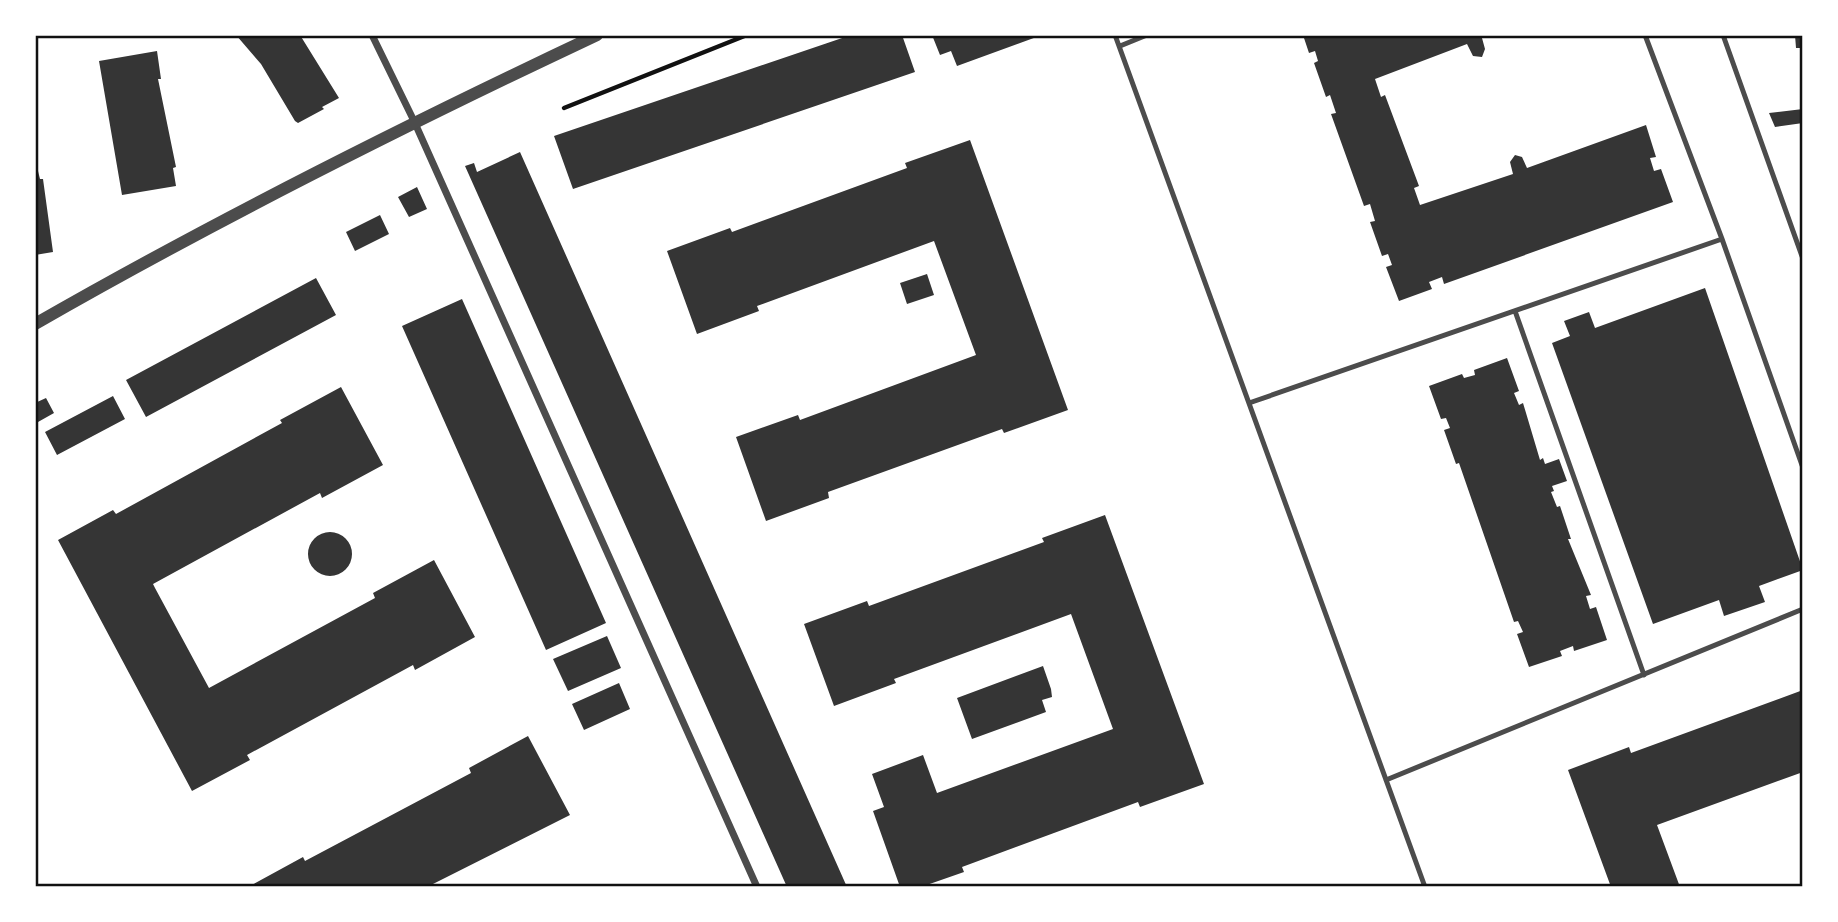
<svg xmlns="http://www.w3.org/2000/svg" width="1838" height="922" viewBox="0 0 1838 922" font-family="Figtree,sans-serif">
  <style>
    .building { fill: #353535 }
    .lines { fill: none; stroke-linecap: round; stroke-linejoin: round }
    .path { stroke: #111; stroke-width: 4.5 }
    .service { stroke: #4c4c4c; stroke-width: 5 }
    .minor { stroke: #4c4c4c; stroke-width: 7 }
    .tertiary { stroke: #4c4c4c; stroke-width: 12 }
    .neatline { fill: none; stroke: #111; stroke-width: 2.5 }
  </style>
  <rect width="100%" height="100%" fill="#fff"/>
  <path class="building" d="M236 35H300L339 98 322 107 324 109 298 123 295 121 261 64Z
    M851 35H902L915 72 573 189 554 136Z
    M932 35H1042L957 66 951 51 940 55Z
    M1303 35H1490L1482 38 1485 49 1482 57 1473 56 1467 44 1375 79 1381 97 1385 95 1419 186 1414 188 1420 205 1513 174 1510 162 1515 155 1522 157 1527 168 1646 125 1656 157 1650 158 1654 171 1661 169 1673 202 1444 284 1442 277 1429 282 1432 289 1399 301 1386 267 1392 265 1388 254 1382 256 1370 222 1375 221 1370 204 1364 206 1331 114 1336 113 1330 95 1326 97 1314 63 1318 61 1315 51 1309 53Z
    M1795 35H1803V48H1796Z
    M157 51 161 79H158L176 167 173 168 176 186 122 195 99 61Z
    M1803 109V123L1775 127 1769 113Z
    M970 140 1068 410 1004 433 1002 429 828 492 829 498 766 521 736 437 798 415 800 420 976 355 934 241 757 306 759 311 697 334 667 251 730 228 732 232 907 168 905 163Z
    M520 152 847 887H787L465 166 474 163 477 172Z
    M35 159 40 179H43L53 252 35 255Z
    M417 187 427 209 409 217 398 197Z
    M380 215 389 234 355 251 346 232Z
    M927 274 934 295 907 304 900 283Z
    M316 278 336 315 146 417 126 380Z
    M1705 288 1803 570 1759 586 1765 602 1724 616 1719 600 1653 624 1552 343 1570 336 1564 321 1589 312 1595 328Z
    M462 299 606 623 546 650 402 326Z
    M1507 358 1519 391 1514 393 1519 405 1523 403 1540 460 1543 458 1545 464 1559 459 1567 481 1552 486 1554 491 1551 492 1557 507 1560 506 1571 539H1568L1591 595 1586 596 1590 609 1596 607 1607 640 1574 651 1573 646 1560 651 1562 656 1529 667 1517 634 1523 632 1518 621 1514 622 1459 463 1456 464 1444 430 1450 428 1446 418 1441 419 1429 386 1462 374 1464 378 1475 375 1474 370Z
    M341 387 383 465 322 498 320 493 153 584 155 588 209 688 375 598 373 593 434 560 475 637 415 670 413 665 247 755 250 760 192 791 58 540 113 510 116 514 282 423 280 420Z
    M113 396 125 419 57 455 45 432Z
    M46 398 54 413 38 422 35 403Z
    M1105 515 1204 784 1140 807 1138 802 962 867 964 872 921 887H900L873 811 884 807 872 774 923 755 937 793 1113 729 1071 614 894 679 896 683 834 706 804 624 867 601 869 606 1044 542 1042 538Z
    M308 554a22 22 0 1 1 44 0a22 22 0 1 1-44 0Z
    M607 636 621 668 568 691 553 659Z
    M1043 666 1051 689 1052 697 1042 700 1046 712 972 739 957 698Z
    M619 683 630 709 584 730 572 704Z
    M1803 690V772L1657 825 1680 887H1611L1568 770 1629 747 1631 753Z
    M528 736 570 815 427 887H248L303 857 305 861 471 773 469 768Z"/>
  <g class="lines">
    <path class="path" d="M564 108 747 35"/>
    <path class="service" d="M1115 35 1425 887
      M1645 35 1722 239 1803 468
      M1723 35 1803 259
      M1120 46 1147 35
      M1515 311 1644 675
      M1249 403 1722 239
      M1386 780 1803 609"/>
    <path class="minor" d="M372 35 414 121 757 887"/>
    <path class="tertiary" d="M35 324C218 219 406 125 597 35"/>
  </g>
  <rect width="1838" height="922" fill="none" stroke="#ffffff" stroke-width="74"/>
  <rect x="37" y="37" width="1764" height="848" class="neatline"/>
</svg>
